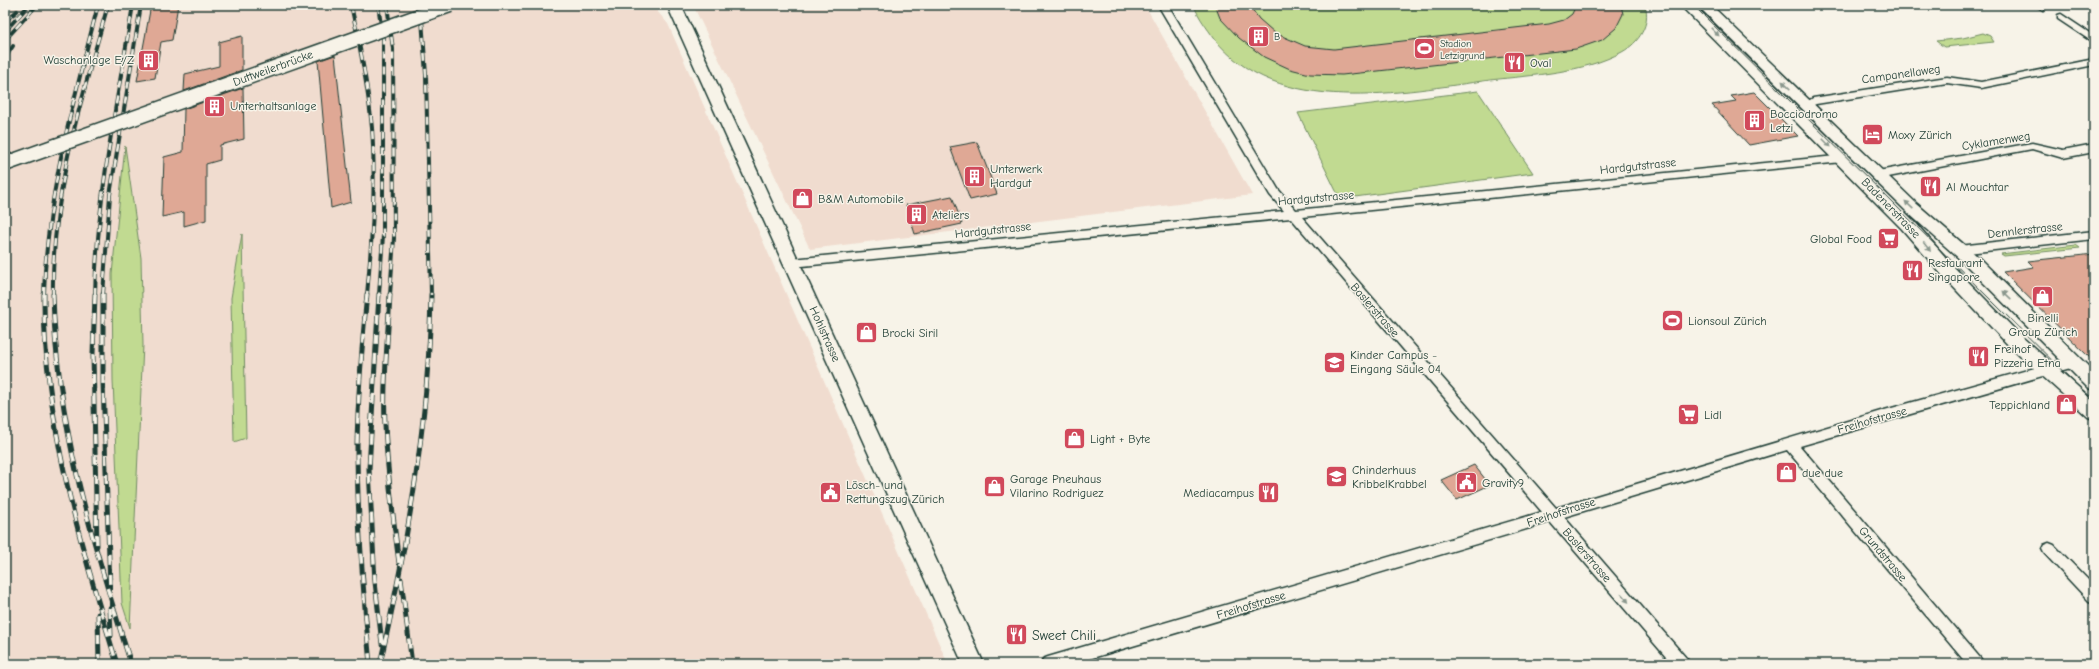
<svg xmlns="http://www.w3.org/2000/svg" width="2099" height="669" viewBox="0 0 2099 669" font-family="'Comic Neue',sans-serif">
  <style>
    .built { fill: #f0dccf }
    .green { fill: #c1da91; stroke: #708c62 }
    .building { fill: #dfa895; stroke: #1f3d34 }
    .lines { fill: none; stroke-linecap: round; stroke-linejoin: round }
    .street-casing { stroke: #1f3d34; stroke-width: 3 }
    .secondary-casing { stroke: #1f3d34; stroke-width: 3 }
    .street { fill: #f7f3e8; fill-rule: evenodd }
    .secondary { fill: #f7f3e8; fill-rule: evenodd }
    .tram { stroke: #1f3d34; stroke-width: 1 }
    .rail-far1-casing { stroke: #1f3d34; stroke-width: 4 }
    .rail-casing { stroke: #1f3d34; stroke-width: 5 }
    .rail-far1 { stroke: #f7f3e8; stroke-width: 2.5; stroke-dasharray: 8; stroke-linecap: butt }
    .rail { stroke: #f7f3e8; stroke-width: 3.5; stroke-dasharray: 10; stroke-linecap: butt }
    .secondary-bridge-casing { stroke: #1f3d34; stroke-width: 17; stroke-linecap: butt }
    .secondary-bridge { stroke: #f7f3e8; stroke-width: 14 }
    .oneway { fill: #8b988e }
    .labels { text-anchor: middle; stroke-width: 3; stroke-linejoin: round; paint-order: stroke }
    .far-poi-label { font-size: 10px; fill: #1f3d34; stroke: #f7f3e8; text-anchor: start }
    .poi-label { font-size: 12px; fill: #1f3d34; stroke: #f7f3e8; text-anchor: start }
    .street-label { font-size: 12px; fill: #1f3d34; stroke: #f7f3e8 }
    .near-poi-label { font-size: 14px; fill: #1f3d34; stroke: #f7f3e8; text-anchor: start }
  </style>
  <rect width="100%" height="100%" fill="#f7f3e8"/>
  <filter id="ink" filterUnits="userSpaceOnUse"><feTurbulence type="fractalNoise" baseFrequency=".025" numOctaves="2"/><feDisplacementMap in="SourceGraphic" scale="8" xChannelSelector="R" yChannelSelector="G"/><feConvolveMatrix kernelMatrix="1 2 1 2 8 2 1 2 1" color-interpolation-filters="sRGB"/></filter>
  <g filter="url(#ink)">
    <path class="built" d="M5 5H652L668 24 948 664H5Z
      M693 5H1145L1252 195 810 249Z"/>
    <path class="green" d="M1194 5H1645C1651 24 1639 43 1622 52 1583 73 1533 75 1490 80 1403 92 1276 119 1214 38 1207 28 1198 17 1194 5Z
      M1983 33 1990 36 1994 42 1944 47 1936 41 1963 38Z
      M1478 91 1533 173 1340 199 1298 113Z
      M125 146 141 258 143 345 130 628 122 603 113 380 112 274Z
      M242 234 246 438 234 442 231 298Z
      M2076 245 2080 248 2004 256 2001 254Z"/>
    <path class="building" d="M151 5H178L172 40 161 42 155 78 137 81Z
      M1215 5H1249L1259 19 1275 33 1305 46 1334 49 1549 24 1564 20 1572 14 1576 5H1621L1623 14 1616 28 1602 40 1576 49 1342 75 1310 74 1290 69 1264 57 1239 38 1220 18Z
      M242 36V70L184 91 185 74 219 66V42Z
      M335 55 351 202 331 208 318 61Z
      M243 88 244 139 220 145V160L206 164V220L184 226V212L162 217 164 157 183 152 184 109Z
      M1754 92 1798 136 1749 145 1712 105 1736 101 1731 96Z
      M977 142 997 194 970 200 950 147Z
      M952 196 962 224 915 234 906 205Z
      M2094 254V362L2003 272 2034 267 2028 261Z
      M1474 465 1490 485 1457 500 1441 480Z"/>
    <g class="lines">
      <defs>
        <path id="street" d="M1158 5H1168L1278 189 1296 210 1846 155 1847 158 1842 162 1302 217 1556 508 1881 411 2074 357 2078 359 2080 362 2078 365 2074 367 1800 446 1981 659 1983 664H1967L1787 450 1564 517 1687 659 1689 664H1672L1550 522 1072 664H1041L1043 659 1048 657 1542 512 1291 218 792 267 788 266 786 263 792 259 1284 211 1270 195Z
          M2035 5H2046L2048 7 2043 10Z
          M2061 14 2094 36V43L2058 19V15Z
          M2094 59V65L1981 88 1947 83 1816 104 1807 108 1802 105 1813 98 1947 77 1981 82Z
          M2032 143 2063 150 2094 144V152L2063 158 2032 149 1878 179 1873 175 1878 171Z
          M2094 231V239L1959 254 1953 250 1959 246Z
          M2049 543 2054 545 2094 586V603L2089 601 2044 553 2042 549 2044 545Z"/>
        <path id="secondary" d="M667 5H681L984 664H963Z
          M1680 5H1694L1914 221 1954 267 2022 337 2094 401V419L2088 417 2010 347 1942 275 1902 229Z
          M1697 5H1711L1917 204 1976 255 2094 372V390L2088 388 1964 263 1907 212Z"/>
      </defs>
      <use href="#street" class="street-casing"/>
      <use href="#secondary" class="secondary-casing"/>
      <use href="#street" class="street"/>
      <use href="#secondary" class="secondary"/>
      <path class="tram" d="M1693 5 2094 402"/>
      <defs>
        <path id="rail-far1" d="M351 5C360 46 368 86 372 128 376 183 372 239 367 295
          M378 5 383 38V235L379 295
          M387 5 393 49 394 238 390 295
          M421 5 426 75 431 295
          M5 21 17 11
          M5 31 29 5
          M5 40 37 5
          M5 58 13 46
          M44 295C46 195 74 101 98 5
          M53 295C51 195 81 100 108 5
          M95 295C97 196 117 102 133 5
          M103 295 110 195 141 5"/>
        <path id="rail" d="M44 294C43 421 80 543 117 664
          M53 294C56 424 92 541 131 664
          M95 294 93 354 97 546
          M103 294V382L110 588
          M367 294C362 344 358 395 357 445 357 518 363 591 370 664
          M379 294 369 469 375 582 382 644
          M390 294C388 337 383 381 385 424 387 471 393 517 399 563
          M401 579 412 664
          M110 608 111 636
          M98 614 99 664
          M5 658 9 664
          M380 664C408 542 429 419 431 294"/>
      </defs>
      <use href="#rail-far1" class="rail-far1-casing"/>
      <use href="#rail" class="rail-casing"/>
      <use href="#rail-far1" class="rail-far1"/>
      <use href="#rail" class="rail"/>
      <defs>
        <path id="secondary-bridge" d="M5 164 450 5"/>
      </defs>
      <use href="#secondary-bridge" class="secondary-bridge-casing"/>
      <use href="#secondary-bridge" class="secondary-bridge"/>
    </g>
    <defs><path id="oneway-solid" d="M-6-.8H1V-3.2L6.5 0L1 3.2V.8H-6Z"/></defs>
    <g class="oneway">
      <use href="#oneway-solid" transform="translate(1715 32) rotate(45)"/>
      <use href="#oneway-solid" transform="translate(1786 85) rotate(-136)"/>
      <use href="#oneway-solid" transform="translate(1827 143) rotate(45)"/>
      <use href="#oneway-solid" transform="translate(1909 205) rotate(-136)"/>
      <use href="#oneway-solid" transform="translate(1927 247) rotate(52)"/>
      <use href="#oneway-solid" transform="translate(2007 295) rotate(-136)"/>
      <use href="#oneway-solid" transform="translate(1625 598) rotate(49)"/>
    </g>
  </g>
  <defs>
    <symbol id="building-square" viewBox="-11 -11 22 22"><rect x="-9" y="-9" width="18" height="18" rx="4" fill="#d1495b" stroke="#f7f3e8"/><path d="M-4-6H4V6H1V3H-1V6H-4ZM-2.5-4.3h1.7v1.8h-1.7ZM.8-4.3h1.7v1.8H.8ZM-2.5-1h1.7V.8h-1.7ZM.8-1h1.7V.8H.8Z" fill="#fff"/></symbol>
    <symbol id="stadium-square" viewBox="-11 -11 22 22"><rect x="-9" y="-9" width="18" height="18" rx="4" fill="#d1495b" stroke="#f7f3e8"/><path d="M0-5a6.5 5 0 1 0 0 10a6.5 5 0 1 0 0-10ZM-3.5-1.8h7v3.6h-7Z" fill="#fff"/></symbol>
    <symbol id="restaurant-square" viewBox="-11 -11 22 22"><rect x="-9" y="-9" width="18" height="18" rx="4" fill="#d1495b" stroke="#f7f3e8"/><path d="M-5-6h1v4h1v-4h1v4h1v-4h1v5L-1.5 .5V6h-2V.5L-5-1ZM5-6V6H3V1.5H1.5Q1.5-4 5-6Z" fill="#fff"/></symbol>
    <symbol id="hotel-square" viewBox="-11 -11 22 22"><rect x="-9" y="-9" width="18" height="18" rx="4" fill="#d1495b" stroke="#f7f3e8"/><path d="M-6-4.5h1.5V1H6V5H4.5V3h-9V5H-6ZM-4 0a1.8 1.8 0 1 1 3.6 0ZM.5 0V-2.5h3Q6-2.5 6 0Z" fill="#fff"/></symbol>
    <symbol id="shop-square" viewBox="-11 -11 22 22"><rect x="-9" y="-9" width="18" height="18" rx="4" fill="#d1495b" stroke="#f7f3e8"/><path d="M-5-2.5h2.3a2.7 3.5 0 0 1 5.4 0H5L5.5 6h-11ZM-1.5-2.5h3a1.5 2.3 0 0 0-3 0Z" fill="#fff"/></symbol>
    <symbol id="supermarket-square" viewBox="-11 -11 22 22"><rect x="-9" y="-9" width="18" height="18" rx="4" fill="#d1495b" stroke="#f7f3e8"/><path d="M-6-5.5h2.5l.6 2H6L4.5 2H-2.5L-4.4-4H-6ZM-1.5 3.2a1.3 1.3 0 1 0 .1 0ZM3 3.2a1.3 1.3 0 1 0 .1 0Z" fill="#fff"/></symbol>
    <symbol id="school-square" viewBox="-11 -11 22 22"><rect x="-9" y="-9" width="18" height="18" rx="4" fill="#d1495b" stroke="#f7f3e8"/><path d="M0-5L7-2L0 1L-7-2ZM-4 1L0 2.5L4 1V4Q0 6-4 4Z" fill="#fff"/></symbol>
    <symbol id="civic-square" viewBox="-11 -11 22 22"><rect x="-9" y="-9" width="18" height="18" rx="4" fill="#d1495b" stroke="#f7f3e8"/><path d="M-.6-6.5H3V-4.5H.6V-3L4-1V1h2V6H-6V1h2V-1L-.6-3ZM-1.2 2.5V6h2.4V2.5Z" fill="#fff"/></symbol>
  </defs>
  <g fill-rule="evenodd">
    <use href="#building-square" x="1246" y="24" width="25" height="25"/>
    <use href="#stadium-square" x="1412" y="36" width="25" height="25"/>
    <use href="#building-square" x="136" y="48" width="25" height="25"/>
    <use href="#restaurant-square" x="1502" y="50" width="25" height="25"/>
    <use href="#building-square" x="202" y="94" width="25" height="25"/>
    <use href="#building-square" x="1742" y="108" width="25" height="25"/>
    <use href="#hotel-square" x="1860" y="122" width="25" height="25"/>
    <use href="#building-square" x="962" y="164" width="25" height="25"/>
    <use href="#restaurant-square" x="1918" y="174" width="25" height="25"/>
    <use href="#shop-square" x="790" y="186" width="25" height="25"/>
    <use href="#building-square" x="904" y="202" width="25" height="25"/>
    <use href="#supermarket-square" x="1876" y="226" width="25" height="25"/>
    <use href="#restaurant-square" x="1900" y="258" width="25" height="25"/>
    <use href="#shop-square" x="2030" y="284" width="25" height="25"/>
    <use href="#stadium-square" x="1660" y="308" width="25" height="25"/>
    <use href="#shop-square" x="854" y="320" width="25" height="25"/>
    <use href="#restaurant-square" x="1966" y="344" width="25" height="25"/>
    <use href="#school-square" x="1322" y="350" width="25" height="25"/>
    <use href="#shop-square" x="2054" y="392" width="25" height="25"/>
    <use href="#supermarket-square" x="1676" y="402" width="25" height="25"/>
    <use href="#shop-square" x="1062" y="426" width="25" height="25"/>
    <use href="#shop-square" x="1774" y="460" width="25" height="25"/>
    <use href="#school-square" x="1324" y="464" width="25" height="25"/>
    <use href="#civic-square" x="1454" y="470" width="25" height="25"/>
    <use href="#shop-square" x="982" y="474" width="25" height="25"/>
    <use href="#civic-square" x="818" y="480" width="25" height="25"/>
    <use href="#restaurant-square" x="1256" y="480" width="25" height="25"/>
    <use href="#restaurant-square" x="1004" y="622" width="25" height="25"/>
  </g>
  <g class="labels">
    <g class="far-poi-label">
      <text x="1274" y="40">B</text>
      <text x="1440" y="47">Stadion<tspan x="1440" dy="12">Letzigrund</tspan></text>
    </g>
    <g class="poi-label">
      <text x="134" y="64" text-anchor="end">Waschanlage E/Z</text>
      <text x="1530" y="67">Oval</text>
      <text x="230" y="110">Unterhaltsanlage</text>
      <text x="1770" y="118">Bocciodromo<tspan x="1770" dy="14">Letzi</tspan></text>
      <text x="1888" y="139">Moxy Zürich</text>
      <text x="990" y="173">Unterwerk<tspan x="990" dy="14">Hardgut</tspan></text>
      <text x="1946" y="191">Al Mouchtar</text>
      <text x="818" y="203">B&amp;M Automobile</text>
      <text x="932" y="219">Ateliers</text>
      <text x="1872" y="243" text-anchor="end">Global Food</text>
      <text x="1928" y="267">Restaurant<tspan x="1928" dy="14">Singapore</tspan></text>
      <text x="2043" y="322" text-anchor="middle">Binelli<tspan x="2043" dy="14">Group Zürich</tspan></text>
      <text x="1688" y="325">Lionsoul Zürich</text>
      <text x="882" y="337">Brocki Siril</text>
      <text x="1994" y="353">Freihof<tspan x="1994" dy="14">Pizzeria Etna</tspan></text>
      <text x="1350" y="359">Kinder Campus -<tspan x="1350" dy="14">Eingang Säule 04</tspan></text>
      <text x="2050" y="409" text-anchor="end">Teppichland</text>
      <text x="1704" y="419">Lidl</text>
      <text x="1090" y="443">Light + Byte</text>
      <text x="1352" y="474">Chinderhuus<tspan x="1352" dy="14">KribbelKrabbel</tspan></text>
      <text x="1802" y="477">due due</text>
      <text x="1010" y="483">Garage Pneuhaus<tspan x="1010" dy="14">Vilarino Rodriguez</tspan></text>
      <text x="1482" y="487">Gravity9</text>
      <text x="846" y="489">Lösch- und<tspan x="846" dy="14">Rettungszug Zürich</tspan></text>
      <text x="1254" y="497" text-anchor="end">Mediacampus</text>
    </g>
    <g class="street-label">
      <text transform="translate(273 68) rotate(-20)" y="4">Duttweilerbrücke</text>
      <text transform="translate(1901 74) rotate(-8)" y="4">Campanellaweg</text>
      <text transform="translate(1996 141) rotate(-9)" y="4">Cyklamenweg</text>
      <text transform="translate(1638 166) rotate(-6)" y="4">Hardgutstrasse</text>
      <text transform="translate(1316 198) rotate(-5)" y="4">Hardgutstrasse</text>
      <text transform="translate(1891 208) rotate(46)" y="4">Badenerstrasse</text>
      <text transform="translate(993 230) rotate(-6)" y="4">Hardgutstrasse</text>
      <text transform="translate(2025 230) rotate(-6)" y="4">Dennlerstrasse</text>
      <text transform="translate(1375 310) rotate(49)" y="4">Baslerstrasse</text>
      <text transform="translate(825 334) rotate(66)" y="4">Hohlstrasse</text>
      <text transform="translate(1872 420) rotate(-16)" y="4">Freihofstrasse</text>
      <text transform="translate(1561 512) rotate(-18)" y="4">Freihofstrasse</text>
      <text transform="translate(1883 554) rotate(50)" y="4">Grundstrasse</text>
      <text transform="translate(1587 555) rotate(49)" y="4">Baslerstrasse</text>
      <text transform="translate(1251 605) rotate(-17)" y="4">Freihofstrasse</text>
    </g>
    <g class="near-poi-label">
      <text x="1032" y="640">Sweet Chili</text>
    </g>
  </g>
  <rect width="2099" height="669" fill="none" stroke="#f7f3e8" stroke-width="20"/>
  <rect x="10" y="10" width="2079" height="649" fill="none" stroke="#1f3d34" stroke-width="1.5" filter="url(#ink)"/>
</svg>
